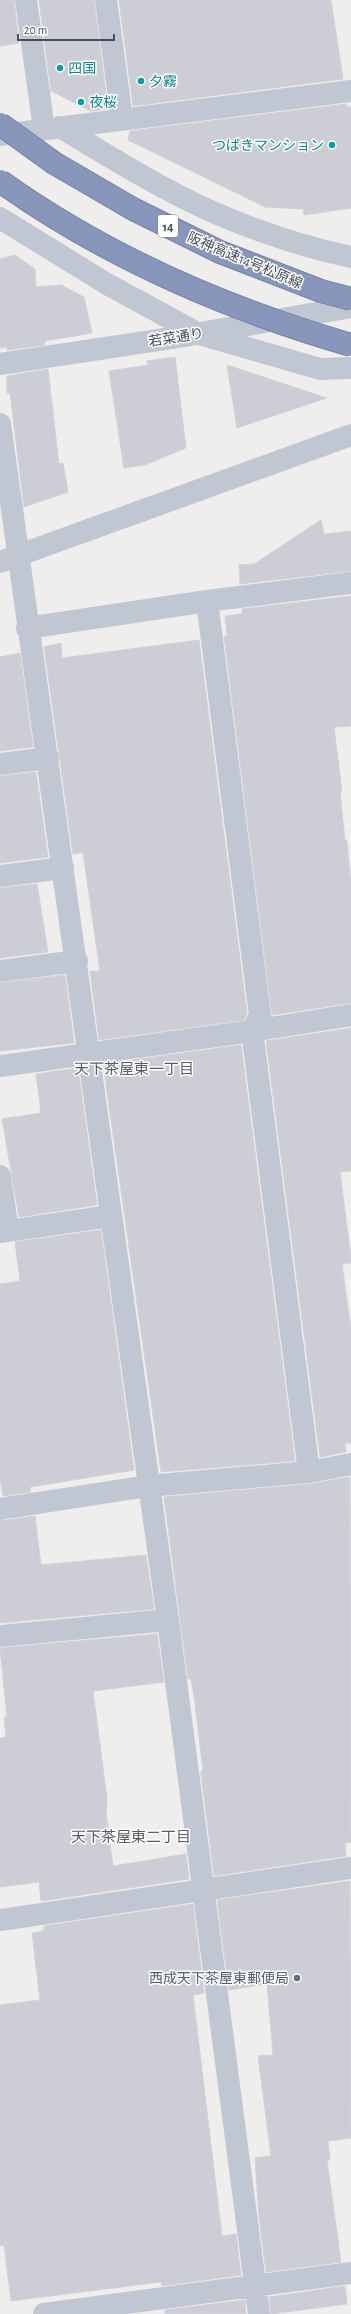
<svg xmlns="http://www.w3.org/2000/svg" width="351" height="2314" viewBox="0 0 351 2314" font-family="'Alegreya Sans','Noto Sans JP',sans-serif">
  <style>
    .building { fill: #cdced5; stroke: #d1d2d9 }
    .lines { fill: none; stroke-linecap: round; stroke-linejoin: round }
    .minor { stroke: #c1c7d2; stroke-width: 22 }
    .highway-bridge-casing { stroke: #7281a6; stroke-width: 24; stroke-linecap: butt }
    .highway-bridge { stroke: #8796ba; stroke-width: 22 }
    .culture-dot { fill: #0f9aa8; stroke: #fff; stroke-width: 1.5 }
    .service-dot { fill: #5c6f8a; stroke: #fff; stroke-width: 1.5 }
    .labels { text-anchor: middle; stroke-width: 3; stroke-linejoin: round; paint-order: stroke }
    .shield { fill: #fff; stroke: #7e828c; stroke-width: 1 }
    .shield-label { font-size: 13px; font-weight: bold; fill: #464d5a }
    .culture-label { font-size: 14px; fill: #0d838f; stroke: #fff; text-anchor: start }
    .street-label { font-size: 14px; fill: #464d5a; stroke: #fff }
    .service-label { font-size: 14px; fill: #4e5e75; stroke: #fff; text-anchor: end }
    .neighbourhood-label { font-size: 15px; fill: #5a5c62; stroke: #fff }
  </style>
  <rect width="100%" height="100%" fill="#f0eeed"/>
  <path class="building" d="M0 0H14L19 43 0 46Z
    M39 0H94L108 109 91 111 51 91Z
    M119 0H331L343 79 133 106Z
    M346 104 347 107H351V208L304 215 303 209 265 207 128 140 130 131Z
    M15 255 35 269 36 287 61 285 84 297 92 333 45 341V345L7 350V347L0 348V259Z
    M175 357 186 448 145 465 124 468 109 371 148 365 147 361Z
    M227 365 327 398 237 428Z
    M48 369 59 464 63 463 68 492 24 507 10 393H7V376Z
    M321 520 324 534 351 531V571L240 584 239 565 254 564Z
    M351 596V726L334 727 342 791 340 792 345 841H347L351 883V1003L272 1015 224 636H227L225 616 242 614V609Z
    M199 640 247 1013 244 1020 99 1040 90 971H100L83 852 73 854 44 647 61 643 62 658Z
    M20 653 33 747 0 751V657Z
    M36 772 48 857 0 863V776Z
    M37 884 48 952 0 958V888Z
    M65 975 74 1043 0 1051V983Z
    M351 1028V1171L340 1172 351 1258V1263L342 1264 351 1329V1443L345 1444 346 1452 320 1457 266 1041Z
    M241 1045 295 1461 161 1472 103 1064Z
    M78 1068 97 1205 19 1217 2 1119 41 1113 36 1074Z
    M101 1230 134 1470 30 1487 31 1492 3 1496 0 1480V1284L20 1281 15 1242Z
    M350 1477 351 1842 345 1843 346 1856 214 1876 201 1774V1771H203L195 1703 191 1679H188L164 1497 310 1484Z
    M35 1516 41 1565 146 1555 154 1609 0 1623V1521Z
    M157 1634 164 1682 93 1691 107 1798 106 1812 113 1866 186 1854 189 1879 41 1901 39 1882 0 1887V1738L6 1737 4 1717H7L0 1648Z
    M350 1881 351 2138 328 2141 330 2160H327L341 2262 266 2272 259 2217 255 2158 271 2156 258 2056 273 2055 267 1984 229 1990 217 1900Z
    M193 1904 204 1993 193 1995 222 2236 236 2234 241 2275 162 2286 161 2282 11 2301 4 2245 0 2246V2005L40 2000 32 1933 44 1931V1926Z
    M345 2286 347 2304 271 2314 269 2297Z
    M245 2300 246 2314H165V2310Z"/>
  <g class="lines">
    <path class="minor" d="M26 0 44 129
      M106 0 122 119
      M60 127C110 157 161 189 215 213 259 232 304 247 351 257
      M0 135 351 91
      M0 218 107 284 199 334 320 369 351 368
      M0 364 178 337 351 307
      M0 424 168 1620 259 2314
      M0 562 351 435
      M207 601 260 1015 252 1031 309 1472
      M27 628 207 601 351 583
      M0 764 48 758
      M0 876 63 868
      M0 971 77 961
      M0 1066 252 1031 351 1015
      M0 1176 8 1231
      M0 1232 110 1216
      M0 1509 148 1486 309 1472 351 1464
      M0 1636 168 1620
      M0 1920 351 1868
      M44 2314 351 2273"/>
    <defs>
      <path id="highway-bridge" d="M0 124 54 163 133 209 220 252 321 291 351 299
        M0 181C105 256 227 309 351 345"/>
    </defs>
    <use href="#highway-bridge" class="highway-bridge-casing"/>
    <use href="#highway-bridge" class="highway-bridge"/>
  </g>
  <g class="culture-dot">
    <circle cx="60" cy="68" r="4"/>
    <circle cx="141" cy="81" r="4"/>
    <circle cx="81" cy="102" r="4"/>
    <circle cx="332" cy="145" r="4"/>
  </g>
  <circle class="service-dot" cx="297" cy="1978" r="4"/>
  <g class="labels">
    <rect class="shield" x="158" y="215" width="20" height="22" rx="3"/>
    <g class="shield-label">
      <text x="168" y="231">14</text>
    </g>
    <g class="culture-label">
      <text x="68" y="73">四国</text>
      <text x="149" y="86">夕霧</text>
      <text x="89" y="107">夜桜</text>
      <text x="324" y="150" text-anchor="end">つばきマンション</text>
    </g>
    <g class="street-label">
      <text transform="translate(245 260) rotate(23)" y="5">阪神高速14号松原線</text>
      <text transform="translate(176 337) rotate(-9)" y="5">若菜通り</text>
    </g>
    <g class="service-label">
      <text x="289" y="1983">西成天下茶屋東郵便局</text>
    </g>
    <g class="neighbourhood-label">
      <text x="134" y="1074">天下茶屋東一丁目</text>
      <text x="131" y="1842">天下茶屋東二丁目</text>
    </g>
  </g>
  <path d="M18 34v6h96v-6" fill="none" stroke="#464d5a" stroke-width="2"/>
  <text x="24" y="34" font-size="12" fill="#464d5a" stroke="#ffffff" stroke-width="3" paint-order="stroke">20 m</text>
</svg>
